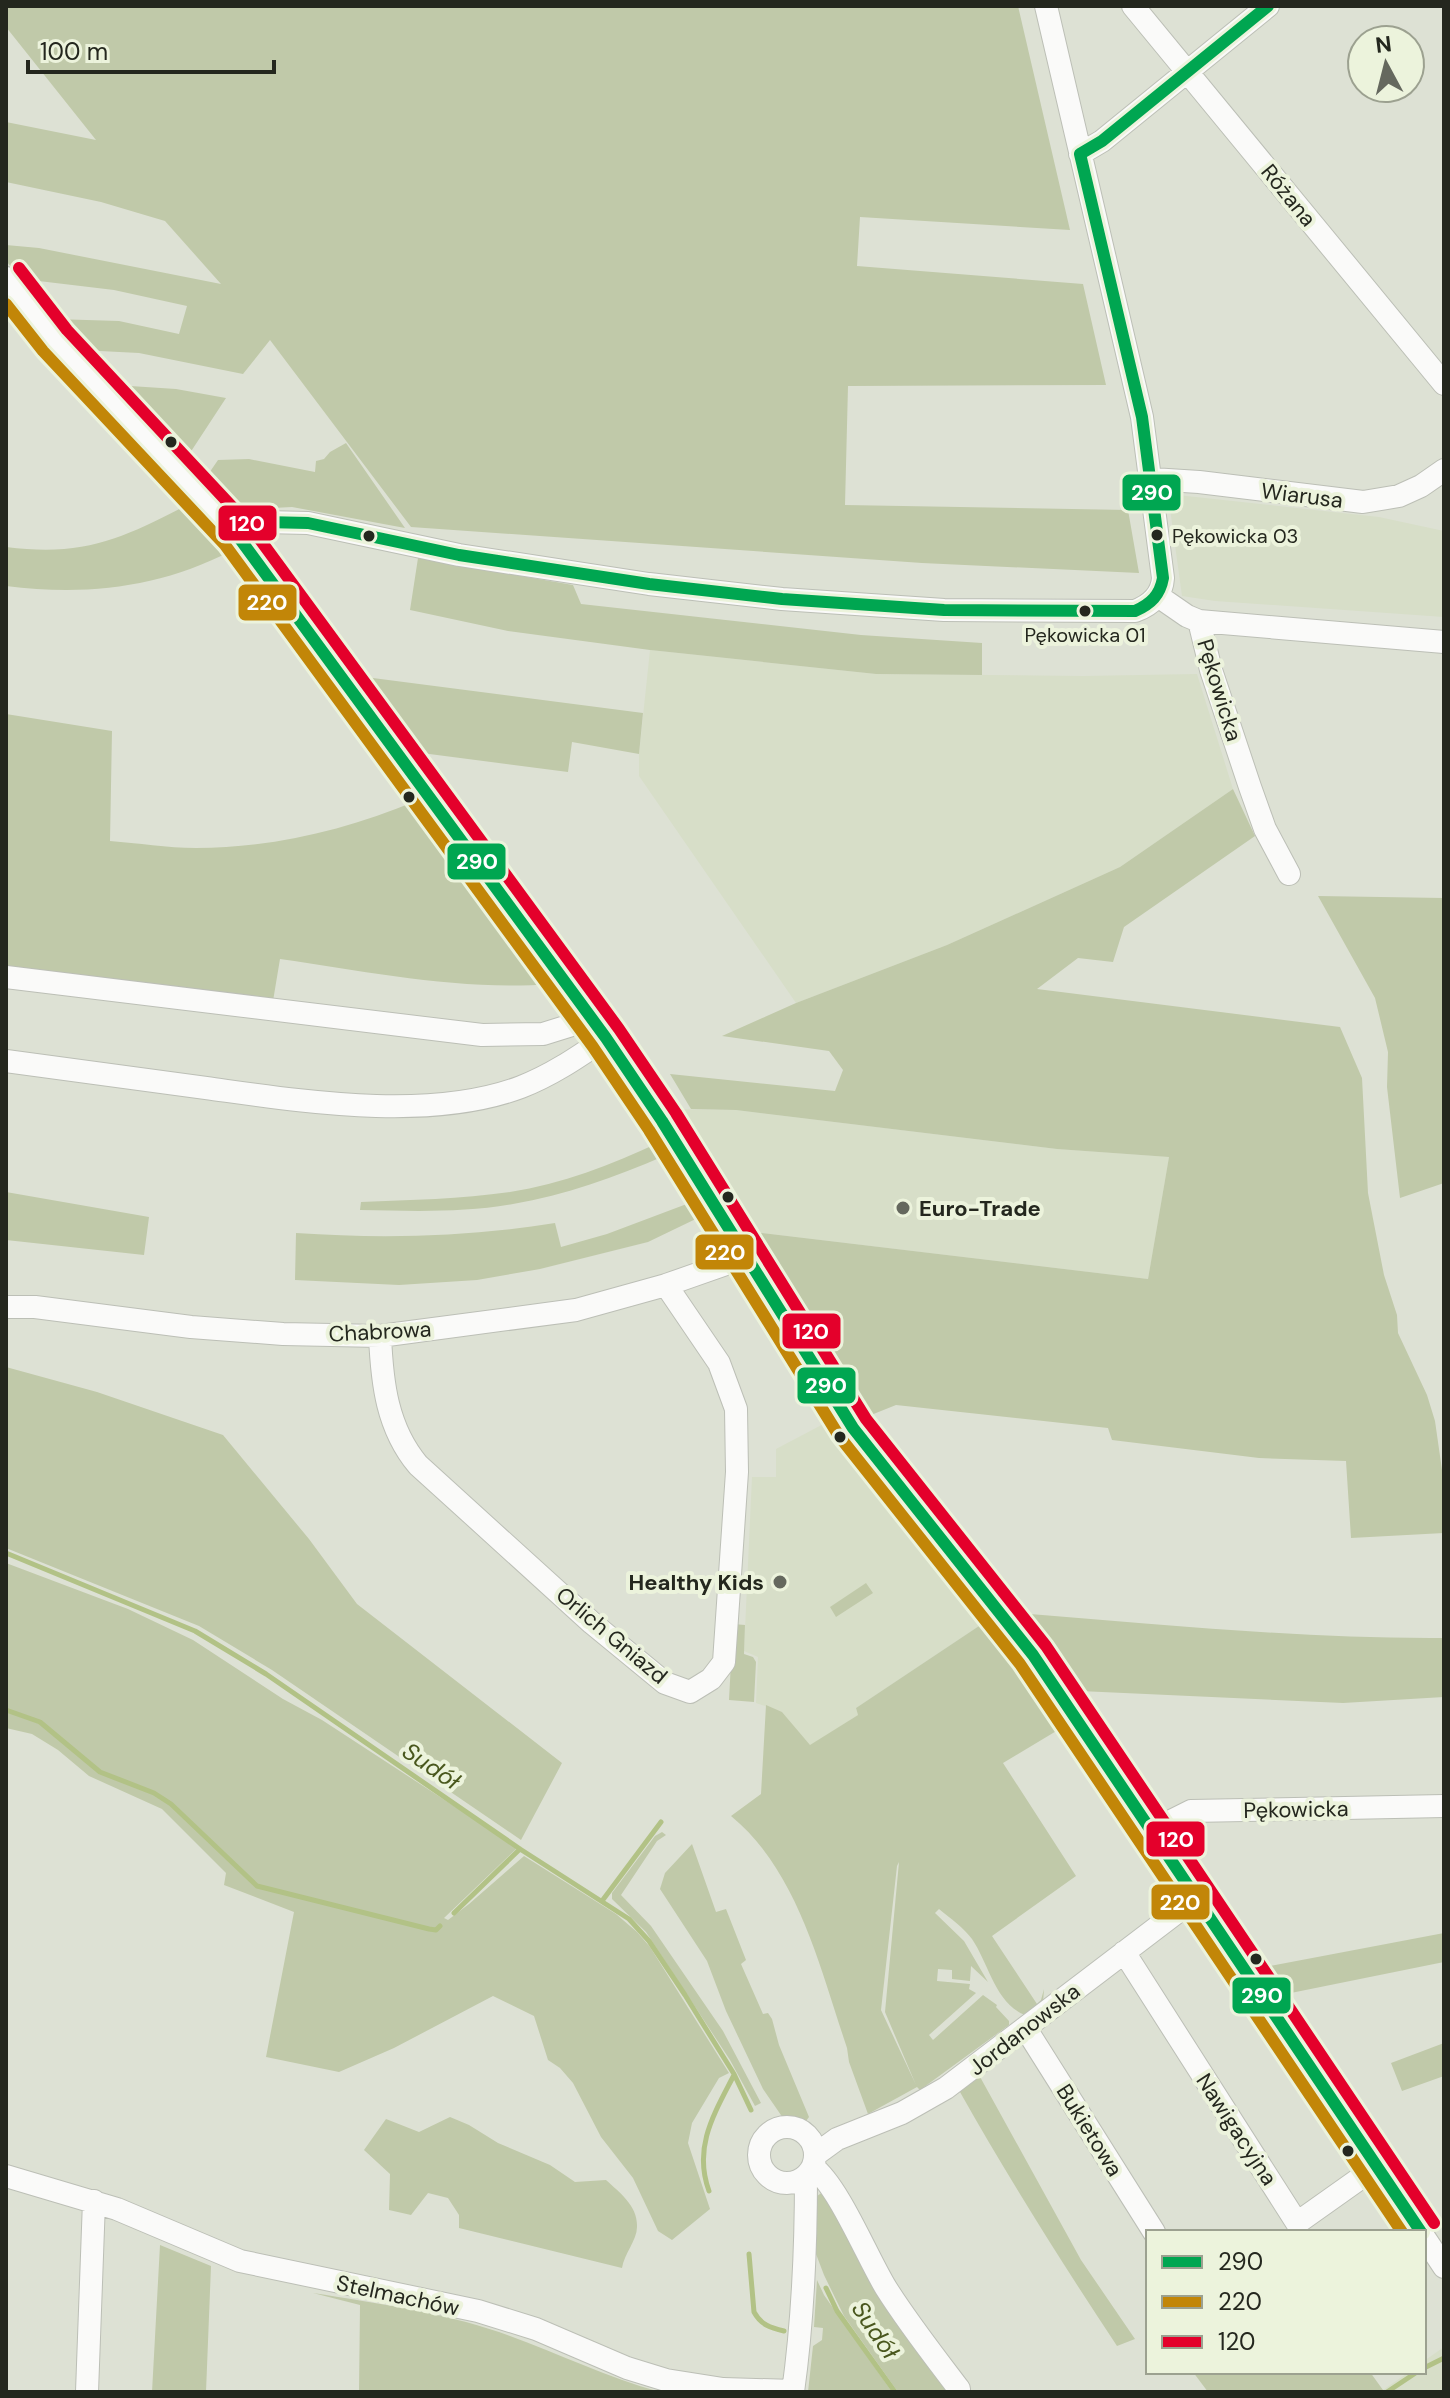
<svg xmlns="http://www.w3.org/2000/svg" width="1450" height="2398" viewBox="0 0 1450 2398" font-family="'DM Sans',sans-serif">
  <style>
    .built { fill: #d7dec8 }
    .green { fill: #c0c9a9; fill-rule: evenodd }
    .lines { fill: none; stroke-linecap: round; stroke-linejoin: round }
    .stream { stroke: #b2c286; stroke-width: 5 }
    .minor-casing { stroke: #bcbfb6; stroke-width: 24 }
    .minor { stroke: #fafaf9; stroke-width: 22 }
    .bus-1-casing { stroke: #ecf3dc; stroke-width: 18 }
    .bus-2-casing { stroke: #ecf3dc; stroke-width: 18 }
    .bus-3-casing { stroke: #ecf3dc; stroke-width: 18 }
    .bus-1 { stroke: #00a651; stroke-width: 12 }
    .bus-2 { stroke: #c28608; stroke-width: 12 }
    .bus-3 { stroke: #e4002b; stroke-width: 12 }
    .bus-dot { fill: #24271e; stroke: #ecf3dc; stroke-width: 3 }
    .poi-dot { fill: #65685e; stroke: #ecf3dc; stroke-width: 3 }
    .labels { text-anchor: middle; stroke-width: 8; stroke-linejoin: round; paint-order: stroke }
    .bus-label { font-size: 20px; fill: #24271e; stroke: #ecf3dc; text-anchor: start }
    .street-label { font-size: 22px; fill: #24271e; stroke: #ecf3dc }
    .poi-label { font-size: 22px; font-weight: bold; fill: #24271e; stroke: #ecf3dc; text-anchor: start }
    .water-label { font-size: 24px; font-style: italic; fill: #49571d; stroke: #ecf3dc }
    .line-badge { stroke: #ecf3dc; stroke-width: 3 }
    .badge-label { font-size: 22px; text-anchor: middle; font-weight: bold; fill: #fff }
  </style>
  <rect width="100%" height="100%" fill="#dde1d4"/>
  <path class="built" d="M1168 494 1379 517 1444 531V617L1215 601 1182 596Z
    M650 650 876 674 1083 676 1197 674 1233 789 1120 867 947 945 796 1003 639 776V754Z
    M671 1109 736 1110 1057 1149 1169 1157 1148 1279 745 1231Z
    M831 1420 985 1622 856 1708 858 1715 810 1746 782 1712 756 1703 758 1657 744 1651 752 1477H776V1449Z
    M1444 2347V2392H1380L1409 2372H1424V2361Z"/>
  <path class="green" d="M6 6H1018L1070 230 860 217 857 266 1083 284 1106 385 848 386 845 505 1128 510 1139 573 922 563 411 527 270 340 243 374 139 353 80 350 54 319 119 321 179 334 187 306 114 290 22 279 6 261V245L39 248 221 284 165 221 101 202 6 182V122L96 140 6 27Z
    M115 385 176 389 226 398 188 456Z
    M346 443 405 528 292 507 252 509 227 505 205 479 218 460 249 459 315 472 316 461 324 459 330 452Z
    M193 502 231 551C159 588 86 596 6 586V547C87 557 123 538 193 502Z
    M418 558 573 585 581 604 861 635 982 643V675L876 674 650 650 508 631 410 610Z
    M365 677 643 713 639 754 572 742 568 772 414 752Z
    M6 714 112 731 110 841C138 843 167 848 196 848 272 848 346 830 416 801L551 984C461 991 370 972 280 959L273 1001 6 968Z
    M1233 789 1255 836 1124 927 1113 962 1078 958 1037 989 1340 1027 1362 1078 1368 1193 1384 1275 1397 1315 1398 1333 1427 1395 1435 1421 1444 1484V1533L1351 1538 1346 1461 1259 1458 1112 1440 1108 1428 896 1405 871 1415 851 1400 745 1231 1148 1279 1169 1157 1057 1149 736 1110 691 1109 670 1074 835 1091 843 1070 829 1051 722 1036 796 1003 947 945 1120 867Z
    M1318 896 1444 898V1183L1400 1198 1387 1087 1388 1052 1375 998Z
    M658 1143 664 1156C616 1177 565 1195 513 1204 463 1213 411 1211 360 1210L361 1202C410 1200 461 1199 510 1192 562 1184 611 1165 658 1143Z
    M6 1192 149 1217 144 1255 6 1240Z
    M692 1202 704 1215 648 1242 540 1269 477 1280 399 1285 295 1280 296 1233C383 1239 469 1237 555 1223L561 1247 607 1234Z
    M6 1367 97 1392 223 1435 309 1539 357 1604 562 1763 521 1840 272 1670 199 1626 6 1548Z
    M6 1563 128 1609 193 1640 283 1699 322 1720 509 1842 516 1849 444 1918 448 1920 469 1904 524 1856 616 1914 637 1932 650 1947 729 2073 719 2078 692 2123 688 2143 710 2209 672 2240 658 2231 633 2178 601 2137 573 2083 560 2068 548 2060 534 2016 493 1996 394 2048 339 2072 266 2057 294 1912 224 1885 226 1873 162 1809 89 1776 58 1750 32 1734 6 1728Z
    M866 1583 873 1593 836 1617 830 1607Z
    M1018 1613C1160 1624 1301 1639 1444 1638V1697L1343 1703 1080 1691Z
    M985 1622 1055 1714 1058 1730 1003 1763 1076 1876 992 1936 1037 2004 1041 2000 1044 1989 1043 2003 1025 2015C995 2003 989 1964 972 1939 964 1928 950 1918 939 1909L935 1913 964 1941 988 1982 971 1966 970 1981 952 1979V1970L938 1969 937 1981 970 1984 969 1989 976 1993 929 2035 933 2040 983 1995 997 2005 996 2007 1009 2021V2025L920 2090 917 2087 868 2114 849 2062 847 2048C820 1968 798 1871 731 1816L761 1794 766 1705 782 1712 810 1745 858 1715 856 1708ZM899 1862 885 2012 916 2085 881 2010 897 1866Z
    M733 1624 745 1625 744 1654 753 1657 756 1662 754 1702 729 1700Z
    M662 1832 666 1835 657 1841 621 1895 651 1926 723 2031 761 2103 755 2106 730 2060 646 1932 612 1899V1893L655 1836Z
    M692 1844 716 1912 726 1909 746 1960 741 1964 763 2014 768 2013 772 2019 779 2045 809 2117 803 2125 783 2118 763 2089 726 2011 707 1961 660 1889 665 1873Z
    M1444 1933V1962L1276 1996 1259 1968Z
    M1444 2043V2076L1402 2091 1391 2063Z
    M979 2075 1081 2260 1135 2339 1117 2346C1062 2263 1009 2179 960 2092Z
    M450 2117 469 2125 498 2143 550 2165 575 2182 606 2180C620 2193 638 2206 637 2227 637 2240 624 2254 622 2268L459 2228V2215L448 2198 428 2193 411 2215 389 2210 390 2174 364 2150 386 2119 419 2132Z
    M823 2192 944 2382 946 2392H898L844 2316 824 2275 816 2254 817 2196Z
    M160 2245 211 2266 206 2392H152Z
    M817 2280 824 2295 892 2392H808L813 2346 822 2340 823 2328 814 2327Z
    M313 2293C375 2303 440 2312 499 2332 554 2351 605 2377 660 2392H359L360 2305Z
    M1193 2372H1370L1383 2390 1208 2392Z"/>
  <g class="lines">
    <path class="stream" d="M6 1553 195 1631 266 1674 520 1849 629 1919 649 1941 685 1995 734 2074 751 2110
      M6 1710 40 1722 100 1772 154 1793 171 1804 257 1886 429 1929 436 1930 440 1926
      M602 1901 661 1822
      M454 1913 520 1849
      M709 2191C693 2147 714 2114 734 2075
      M749 2254 754 2312C761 2325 771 2328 784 2331
      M826 2288 837 2311 895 2392
      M1424 2368 1444 2358
      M1387 2392 1417 2372"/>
    <defs>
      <path id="minor" d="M1133 6 1444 384
        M1080 154 1102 141 1268 6
        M6 278 55 340 237 535 606 1038 662 1121 853 1428 1033 1655 1421 2232
        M1152 479 1199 482 1363 502 1399 496 1421 486 1444 470
        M237 535 264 522 308 523 459 555 649 584 782 599 944 610 1135 611C1151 605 1162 595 1163 578L1142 417 1046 6
        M1158 596 1187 616 1199 621 1211 670 1250 787 1265 829 1289 874
        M1199 621 1444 642
        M6 977 482 1035 543 1034 591 1019
        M6 1061C73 1070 139 1079 206 1088 302 1101 428 1122 521 1087 552 1075 578 1057 606 1038
        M6 1307H35L191 1327 283 1334 380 1336 576 1310 666 1285 746 1257
        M380 1336C382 1383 387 1428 418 1465L592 1623 665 1683 690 1692 711 1679 724 1662 737 1472 736 1409 719 1363 666 1285
        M1153 1830 1191 1811 1444 1806
        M1124 1952 1297 2223 1376 2167
        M1026 2029 1154 2232
        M759 2155a28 28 0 1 1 56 0a28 28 0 1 1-56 0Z
        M815 2155 837 2139 902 2113 946 2088 1197 1897
        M813 2167C839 2187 867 2257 886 2288 908 2323 934 2356 959 2389
        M6 2176 117 2209 240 2261 478 2311 536 2329 627 2368 666 2380 723 2389 793 2391
        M1424 2237 1444 2267
        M87 2392 94 2201
        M793 2392C803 2320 806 2248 806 2176"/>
    </defs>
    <use href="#minor" class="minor-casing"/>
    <use href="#minor" class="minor"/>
    <defs>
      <path id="bus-1" d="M1080 154 1102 141 1268 6
        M237 535 606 1038 662 1121 853 1428 1033 1655 1421 2232
        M237 535 264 522 308 523 459 555 649 584 782 599 944 610 1135 611C1151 604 1160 595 1163 578L1142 417 1080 154"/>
      <path id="bus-2" d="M6 304 43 351 225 545 593 1047 649 1130 839 1436 1020 1664 1402 2232"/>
      <path id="bus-3" d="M19 268 67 330 250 526 619 1029 676 1113 866 1419 1046 1646 1434 2223"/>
    </defs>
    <use href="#bus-1" class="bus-1-casing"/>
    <use href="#bus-2" class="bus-2-casing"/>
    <use href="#bus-3" class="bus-3-casing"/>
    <use href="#bus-1" class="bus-1"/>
    <use href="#bus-2" class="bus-2"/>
    <use href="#bus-3" class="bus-3"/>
  </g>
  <g class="bus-dot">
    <circle cx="171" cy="442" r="7"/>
    <circle cx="1157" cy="535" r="7"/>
    <circle cx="369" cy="536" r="7"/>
    <circle cx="1085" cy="611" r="7"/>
    <circle cx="409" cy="797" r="7"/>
    <circle cx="728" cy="1197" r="7"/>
    <circle cx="840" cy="1437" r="7"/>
    <circle cx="1256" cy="1959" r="7"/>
    <circle cx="1348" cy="2151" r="7"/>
  </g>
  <g class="poi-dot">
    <circle cx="903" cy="1208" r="8"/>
    <circle cx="780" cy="1582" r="8"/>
  </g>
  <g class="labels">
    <g class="bus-label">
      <text x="1172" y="543">Pękowicka 03</text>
      <text x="1085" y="642" text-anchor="middle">Pękowicka 01</text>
    </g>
    <g class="street-label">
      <text transform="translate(1289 195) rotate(51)" y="8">Różana</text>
      <text transform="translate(1302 495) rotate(7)" y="8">Wiarusa</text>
      <text transform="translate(1220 690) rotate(73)" y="8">Pękowicka</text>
      <text transform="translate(380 1331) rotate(-3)" y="8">Chabrowa</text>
      <text transform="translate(612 1635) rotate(40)" y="8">Orlich Gniazd</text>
      <text transform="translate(1296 1809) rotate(-1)" y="8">Pękowicka</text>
      <text transform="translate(1024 2029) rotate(-38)" y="8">Jordanowska</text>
      <text transform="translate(1237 2129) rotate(57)" y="8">Nawigacyjna</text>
      <text transform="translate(1090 2130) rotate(58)" y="8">Bukietowa</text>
      <text transform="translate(398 2295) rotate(12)" y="8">Stelmachów</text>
    </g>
    <g class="poi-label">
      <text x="919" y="1216">Euro-Trade</text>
      <text x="764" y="1590" text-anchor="end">Healthy Kids</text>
    </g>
    <g class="water-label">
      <text transform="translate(431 1766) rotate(34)" y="8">Sudół</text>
      <text transform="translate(875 2330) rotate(56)" y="8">Sudół</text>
    </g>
  </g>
  <g class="line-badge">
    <rect x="1121" y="473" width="61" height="39" rx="8" fill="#00a651"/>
    <rect x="217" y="504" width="61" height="38" rx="8" fill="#e4002b"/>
    <rect x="237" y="583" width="61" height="39" rx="8" fill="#c28608"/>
    <rect x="446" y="842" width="61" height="39" rx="8" fill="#00a651"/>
    <rect x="694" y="1233" width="61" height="38" rx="8" fill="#c28608"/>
    <rect x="781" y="1312" width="61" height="38" rx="8" fill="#e4002b"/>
    <rect x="796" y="1366" width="61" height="39" rx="8" fill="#00a651"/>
    <rect x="1145" y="1820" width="61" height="38" rx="8" fill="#e4002b"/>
    <rect x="1150" y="1883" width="61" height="38" rx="8" fill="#c28608"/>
    <rect x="1231" y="1976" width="61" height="39" rx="8" fill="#00a651"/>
  </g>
  <g class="badge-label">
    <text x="1152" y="500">290</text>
    <text x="247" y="531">120</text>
    <text x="267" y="610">220</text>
    <text x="477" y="869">290</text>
    <text x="725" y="1260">220</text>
    <text x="811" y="1339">120</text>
    <text x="826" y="1393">290</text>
    <text x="1176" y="1847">120</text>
    <text x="1180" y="1910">220</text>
    <text x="1262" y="2003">290</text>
  </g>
  <rect width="1450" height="2398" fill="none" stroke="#24271e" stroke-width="16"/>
  <rect x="1146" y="2230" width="280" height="144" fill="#ecf3dc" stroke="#9ca190" stroke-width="2"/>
  <rect x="1162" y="2256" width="40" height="12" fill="#00a651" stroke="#9ca190" stroke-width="2"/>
  <text x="1218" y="2270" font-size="24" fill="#24271e">290</text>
  <rect x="1162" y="2296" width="40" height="12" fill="#c28608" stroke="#9ca190" stroke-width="2"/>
  <text x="1218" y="2310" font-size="24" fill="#24271e">220</text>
  <rect x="1162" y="2336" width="40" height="12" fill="#e4002b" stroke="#9ca190" stroke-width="2"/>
  <text x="1218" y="2350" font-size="24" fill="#24271e">120</text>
  <g transform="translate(1386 64) rotate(353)"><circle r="38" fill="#ecf3dc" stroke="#9ca190" stroke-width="2"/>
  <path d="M0-6L14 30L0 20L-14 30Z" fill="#65685e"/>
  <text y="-12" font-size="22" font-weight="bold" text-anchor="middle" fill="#24271e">N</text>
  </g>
  <path d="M28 60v12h246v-12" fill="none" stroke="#24271e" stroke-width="4"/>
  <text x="40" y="60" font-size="24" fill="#24271e" stroke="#ecf3dc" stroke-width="6" paint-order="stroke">100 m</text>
</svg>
